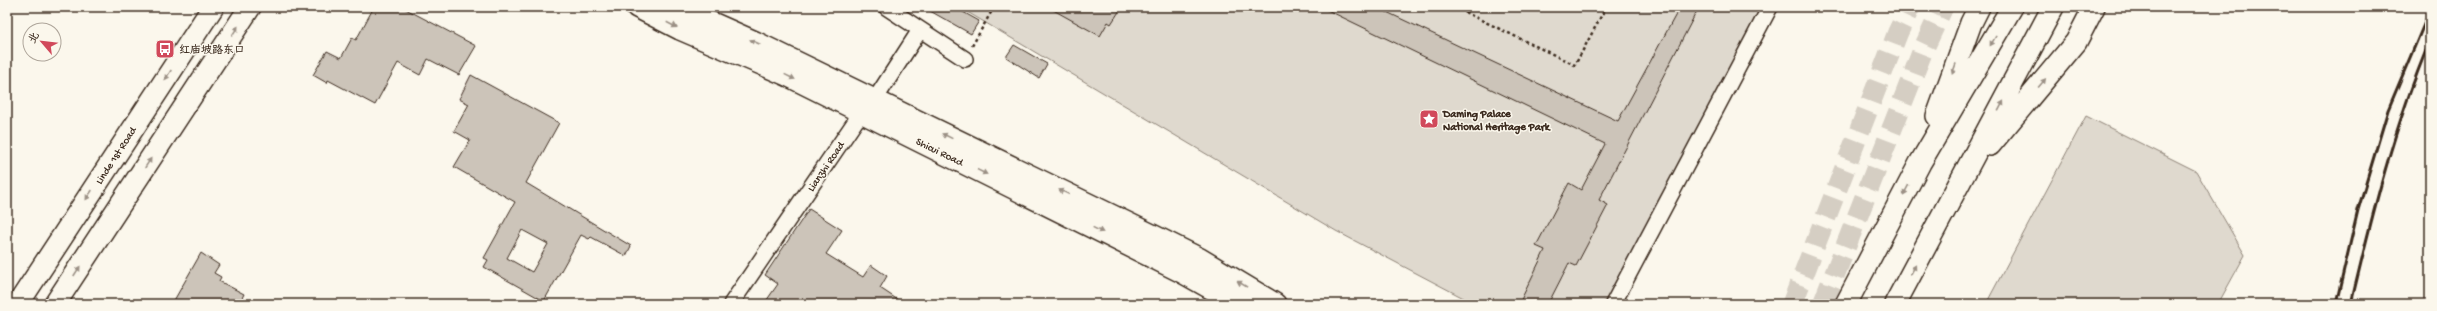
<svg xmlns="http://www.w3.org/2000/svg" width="2437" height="311" viewBox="0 0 2437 311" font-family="'Gochi Hand','LXGW WenKai TC',sans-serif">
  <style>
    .green { fill: #dfd9ce; stroke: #8d8276 }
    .building { fill: #ccc4b9; stroke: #3b2a1e; fill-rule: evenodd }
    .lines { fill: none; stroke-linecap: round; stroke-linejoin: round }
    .secondary-tunnel { stroke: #d5cec3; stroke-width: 21; stroke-dasharray: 21 10; stroke-linecap: butt }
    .street-casing { stroke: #3b2a1e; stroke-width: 18 }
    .secondary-casing { stroke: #3b2a1e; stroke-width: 24 }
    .path { stroke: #3b2a1e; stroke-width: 2.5; stroke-dasharray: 3 3; stroke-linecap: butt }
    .street { stroke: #fbf7ec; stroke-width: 15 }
    .secondary { stroke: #fbf7ec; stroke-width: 21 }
    .rail { stroke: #3b2a1e; stroke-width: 3 }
    .oneway { fill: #9b9085 }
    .labels { text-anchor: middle; stroke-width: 3; stroke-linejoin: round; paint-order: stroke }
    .poi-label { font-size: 11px; font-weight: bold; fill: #3b2a1e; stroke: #fbf7ec; text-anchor: start }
    .street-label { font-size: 11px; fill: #3b2a1e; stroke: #fbf7ec }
  </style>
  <rect width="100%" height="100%" fill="#fbf7ec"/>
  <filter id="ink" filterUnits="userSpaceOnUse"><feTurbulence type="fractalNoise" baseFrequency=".025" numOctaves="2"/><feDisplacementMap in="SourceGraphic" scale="8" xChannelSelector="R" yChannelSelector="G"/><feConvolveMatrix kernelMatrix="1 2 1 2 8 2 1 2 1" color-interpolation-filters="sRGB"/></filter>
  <g filter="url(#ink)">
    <path class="green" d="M959 7H1771L1613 304H1475L1336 231Z
      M2086 116 2196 171 2245 255 2218 304H1986Z"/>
    <path class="building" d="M374 7H402L476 46 459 75 428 59 420 75 398 63 375 105 328 80 327 83 313 75 327 51 341 58 352 38 356 40Z
      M923 7H954L979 21 971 34Z
      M1048 7H1122L1111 24 1108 22 1100 36Z
      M1321 7H1376L1618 121 1680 7H1699L1599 200 1608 205 1576 266 1569 263 1548 304H1519L1545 250 1536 246 1569 183 1581 190 1605 144Z
      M1014 45 1047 64 1039 78 1006 57Z
      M471 75 559 123 526 183 631 246 626 256 591 237 589 239 581 235 544 301 484 267 488 260 484 258 515 202 454 167 470 140 454 131 469 104 459 99ZM522 230 548 244 532 272 507 258Z
      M809 209 842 230 826 254 863 277 871 265 887 276 880 288 904 304H764L778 284 765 275Z
      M201 253 219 265 214 273 221 277 219 281 244 294 239 304H172Z"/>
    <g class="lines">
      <path class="secondary-tunnel" d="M1792 304 1898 32 1910 7
        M1823 304 1923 50 1943 7"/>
      <defs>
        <path id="street" d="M886 7 965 59
          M731 304 861 113 874 101 920 30
          M1613 304 1770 7"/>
        <path id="secondary" d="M637 7 680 29 787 75 1182 272 1239 304
          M676 7 755 42 1154 236 1200 259 1275 304
          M1937 116 1971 23 1979 7
          M1990 145 2076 42 2094 7
          M18 304 213 7
          M55 304 250 7
          M1846 304 1920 163 2012 7
          M1895 304 2053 7"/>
      </defs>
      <use href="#street" class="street-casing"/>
      <use href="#secondary" class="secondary-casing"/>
      <path class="path" d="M1454 7 1575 65 1606 7
        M972 46 994 7"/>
      <use href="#street" class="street"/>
      <use href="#secondary" class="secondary"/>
      <path class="rail" d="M2336 304 2358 210 2388 110 2430 10
        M2351 304C2372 215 2394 126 2430 41"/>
    </g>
    <defs><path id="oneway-solid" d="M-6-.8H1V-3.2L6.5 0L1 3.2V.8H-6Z"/></defs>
    <g class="oneway">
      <use href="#oneway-solid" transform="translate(672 25) rotate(27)"/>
      <use href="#oneway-solid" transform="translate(235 31) rotate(-57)"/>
      <use href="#oneway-solid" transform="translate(1993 41) rotate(121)"/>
      <use href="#oneway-solid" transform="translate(755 42) rotate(-155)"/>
      <use href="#oneway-solid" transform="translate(1954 69) rotate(110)"/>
      <use href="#oneway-solid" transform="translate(168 75) rotate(123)"/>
      <use href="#oneway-solid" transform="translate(790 77) rotate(26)"/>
      <use href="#oneway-solid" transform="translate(2042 83) rotate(-50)"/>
      <use href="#oneway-solid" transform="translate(2001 106) rotate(-62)"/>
      <use href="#oneway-solid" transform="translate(947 136) rotate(-154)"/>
      <use href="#oneway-solid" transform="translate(148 163) rotate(-57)"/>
      <use href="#oneway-solid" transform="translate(982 172) rotate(26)"/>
      <use href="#oneway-solid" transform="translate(1906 190) rotate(118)"/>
      <use href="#oneway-solid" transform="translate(1064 192) rotate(-154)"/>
      <use href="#oneway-solid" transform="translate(89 195) rotate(123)"/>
      <use href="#oneway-solid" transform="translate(1098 230) rotate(26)"/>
      <use href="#oneway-solid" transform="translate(1913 270) rotate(-62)"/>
      <use href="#oneway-solid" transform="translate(77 271) rotate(-57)"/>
      <use href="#oneway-solid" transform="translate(1242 284) rotate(-149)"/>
    </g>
  </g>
  <defs>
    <symbol id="bus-square" viewBox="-11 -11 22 22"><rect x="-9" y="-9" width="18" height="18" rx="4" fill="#d1495b" stroke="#fbf7ec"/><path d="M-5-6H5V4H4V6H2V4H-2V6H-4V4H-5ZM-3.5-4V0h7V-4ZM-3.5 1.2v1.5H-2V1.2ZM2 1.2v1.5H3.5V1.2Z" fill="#fff"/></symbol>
    <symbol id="sight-square" viewBox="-11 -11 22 22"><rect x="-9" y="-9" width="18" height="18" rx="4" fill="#d1495b" stroke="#fbf7ec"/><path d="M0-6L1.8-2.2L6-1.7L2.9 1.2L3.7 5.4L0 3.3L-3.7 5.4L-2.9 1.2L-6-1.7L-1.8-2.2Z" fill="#fff"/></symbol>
  </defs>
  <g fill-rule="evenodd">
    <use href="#bus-square" x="154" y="38" width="22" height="22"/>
    <use href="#sight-square" x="1418" y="108" width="22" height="22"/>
  </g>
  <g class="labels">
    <g class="poi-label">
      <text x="179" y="53">红庙坡路东口</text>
      <text x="1443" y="117">Daming Palace<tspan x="1443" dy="13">National Heritage Park</tspan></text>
    </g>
    <g class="street-label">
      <text transform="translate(940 151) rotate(26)" y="4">Shicui Road</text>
      <text transform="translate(115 155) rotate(-57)" y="4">Linde 1st Road</text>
      <text transform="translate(825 166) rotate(-56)" y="4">Lianzhi Road</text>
    </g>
  </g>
  <rect width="2437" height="311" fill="none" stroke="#fbf7ec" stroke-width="24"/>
  <rect x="12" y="12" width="2413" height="287" fill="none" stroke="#3b2a1e" stroke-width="1.5" filter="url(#ink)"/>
  <g transform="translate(42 42) rotate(298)"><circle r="19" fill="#fbf7ec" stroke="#aea59a"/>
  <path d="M0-3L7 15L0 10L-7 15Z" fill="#d1495b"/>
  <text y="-6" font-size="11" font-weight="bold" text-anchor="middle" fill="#3b2a1e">北</text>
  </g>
</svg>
